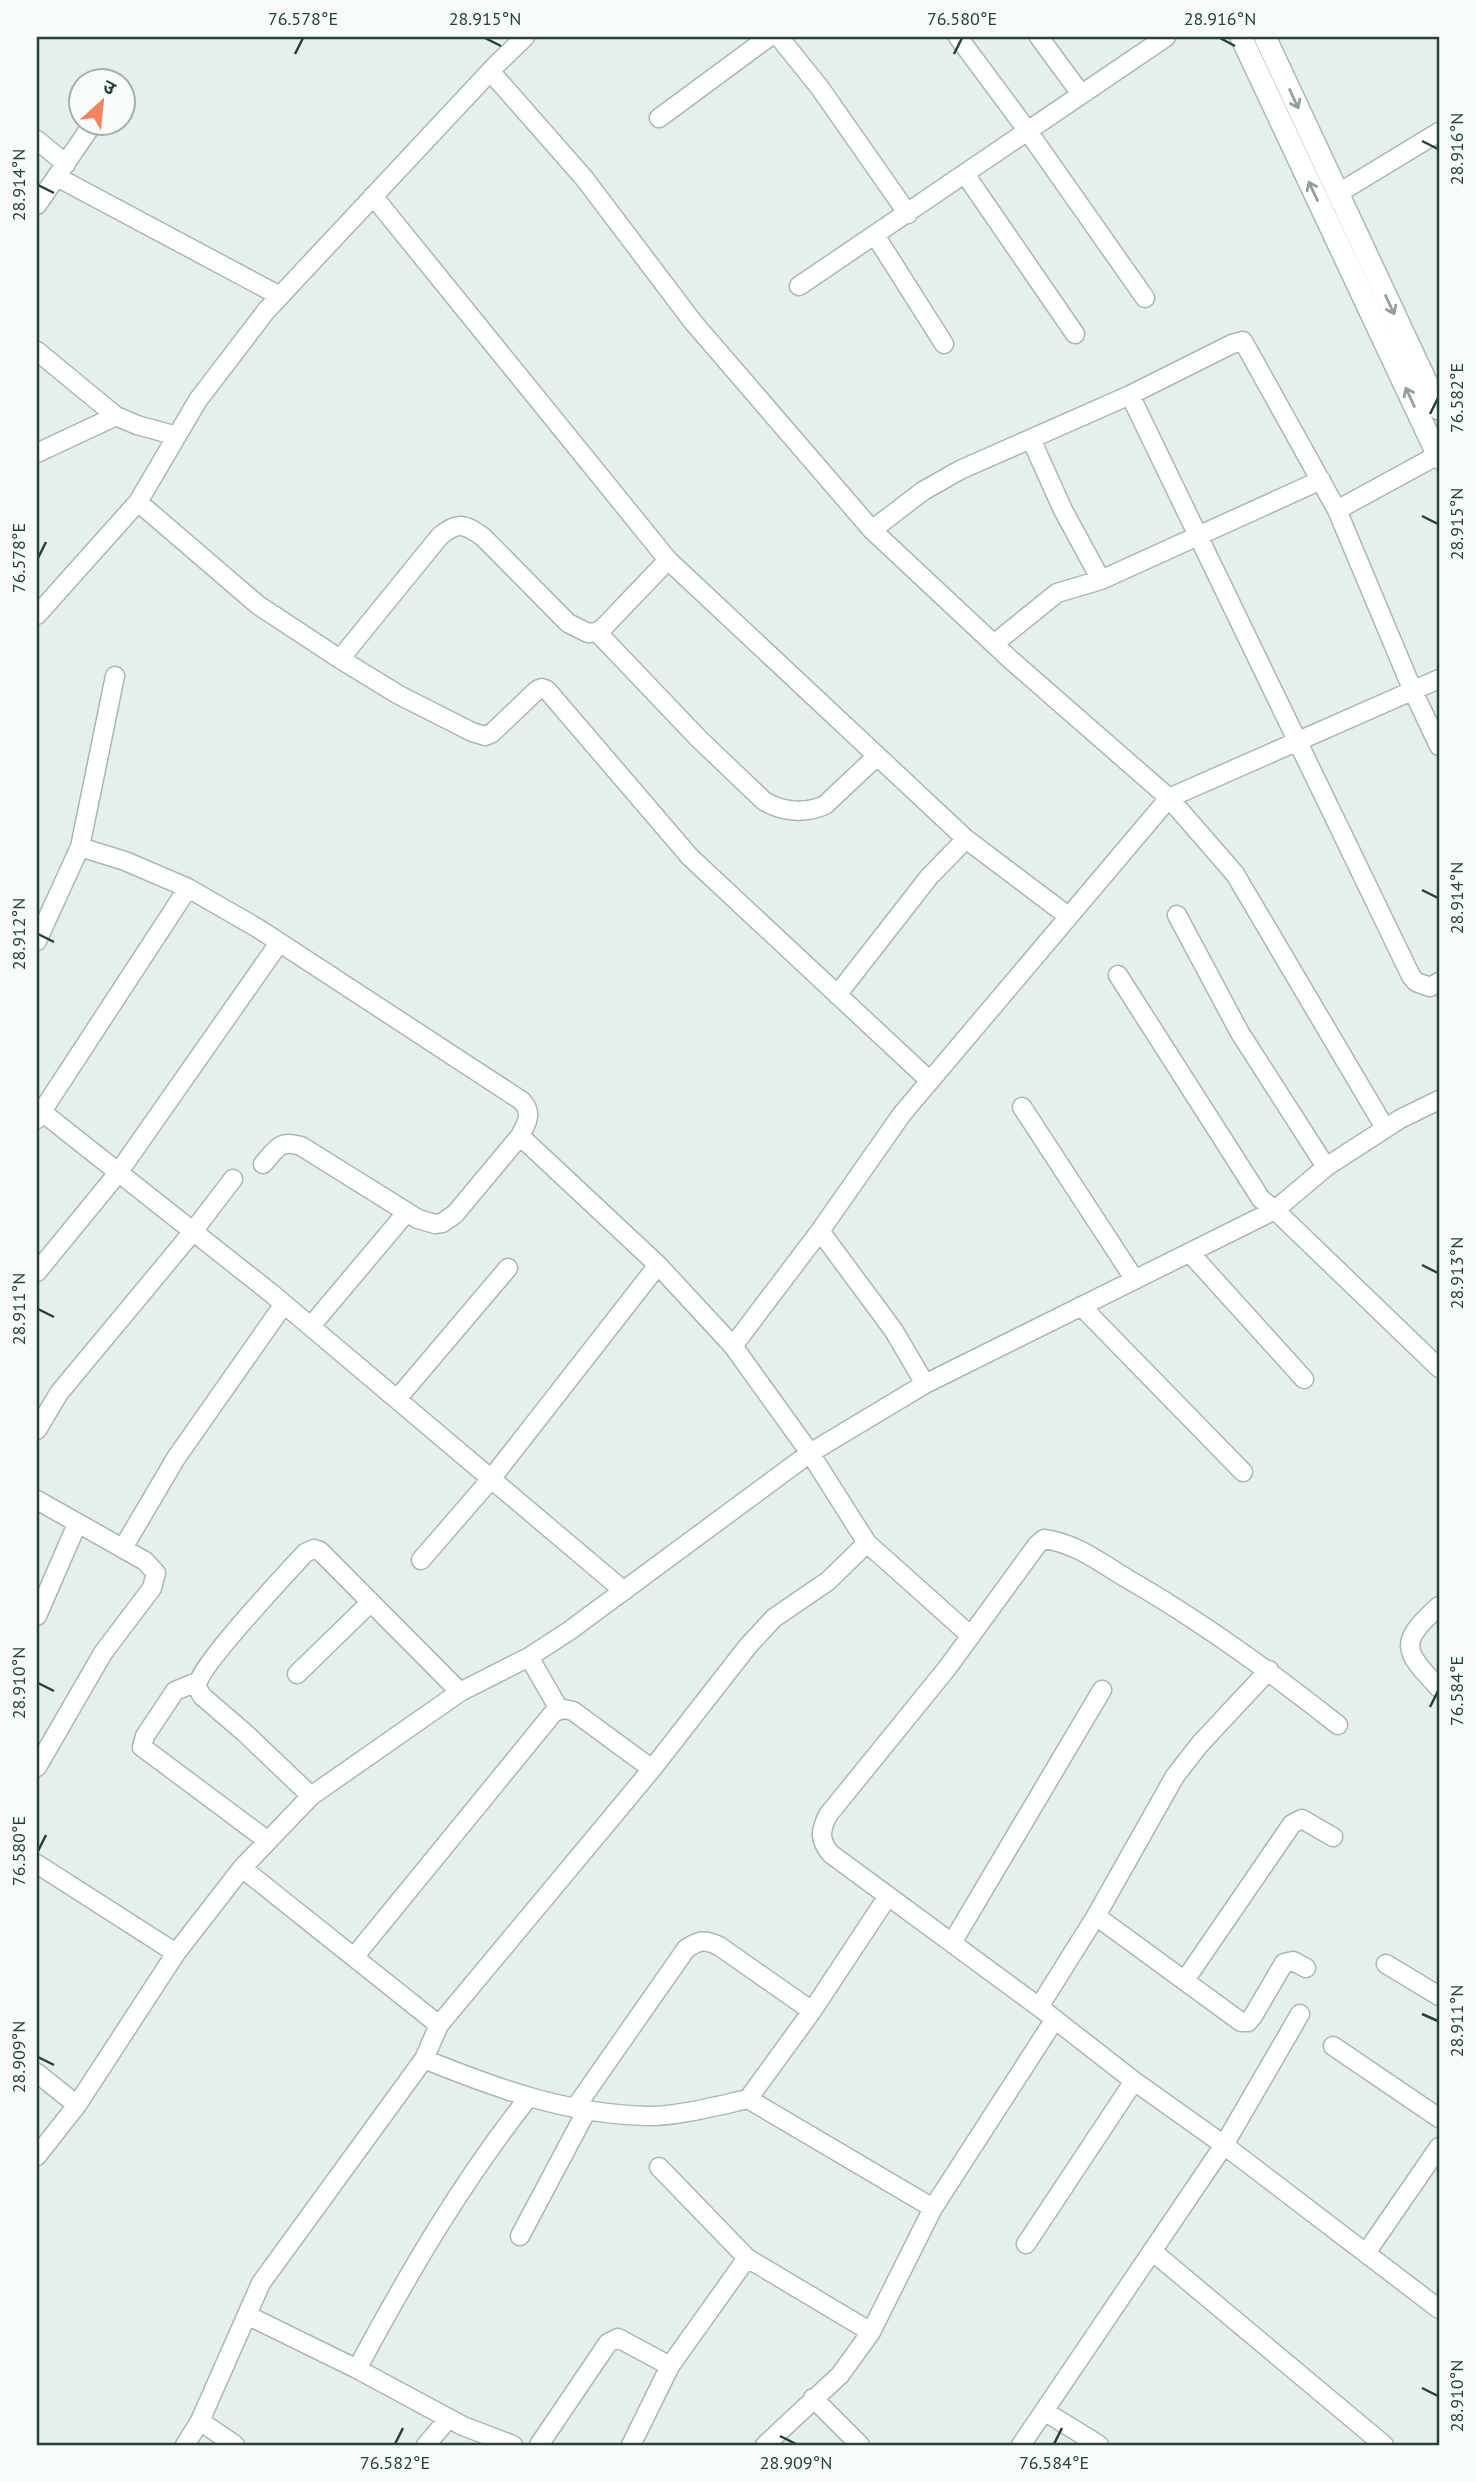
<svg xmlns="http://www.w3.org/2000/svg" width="1476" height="2482" viewBox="0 0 1476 2482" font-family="'PT Sans','Noto Sans Devanagari',sans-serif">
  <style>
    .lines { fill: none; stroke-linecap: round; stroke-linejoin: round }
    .minor-casing { stroke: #a8b8b2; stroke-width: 21 }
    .secondary-casing { stroke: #a4bbb3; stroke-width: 24 }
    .minor { stroke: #fff; stroke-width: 18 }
    .secondary { stroke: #fff; stroke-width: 21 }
    .oneway { stroke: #92a09c }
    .ticks { fill: none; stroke: #24423a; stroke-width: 2.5 }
    .neatline { fill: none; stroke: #24423a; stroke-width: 2.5 }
    .ticks-label { font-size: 18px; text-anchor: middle; fill: #24423a }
  </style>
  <rect width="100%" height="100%" fill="#e6efeb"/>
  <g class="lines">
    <defs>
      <path id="minor" d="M779 37 820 88 908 214
        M958 37 1027 130 1145 298
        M1039 37 1081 94
        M490 71 584 178 693 322 872 530 1011 660 1169 798 1235 874 1385 1128
        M659 118 769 37
        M37 140 66 164
        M965 174 1075 334
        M57 177 280 296
        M1337 194 1439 132
        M373 196 668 560 966 839 1068 916
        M37 205 94 122
        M875 235 944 344
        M799 286 1166 37
        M37 351 116 416 137 425 177 436
        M1130 395 1411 976 1416 982 1430 987 1439 982
        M1031 439 1063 510 1101 580
        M37 453 116 416
        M138 502 258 605 340 659 399 695 472 732 485 736 492 733 537 690 542 688 547 690 690 857 930 1081
        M1337 510 1438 455
        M872 530 923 491 960 470 1130 395 1232 344 1243 341 1337 510 1413 691 1439 746
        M37 615 138 502 198 400 266 311 497 64 525 37
        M597 632 699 739 764 801C783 812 805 814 825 805L877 756
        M995 643 1057 593 1101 580 1321 480
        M340 659 440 536C458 521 465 524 483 537L568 623 588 633 597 632 604 627 668 560
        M80 847 125 861 188 888 259 929 522 1101C533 1113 527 1123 520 1136L455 1214 442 1223 435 1224 418 1219 301 1146C279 1139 276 1150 263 1164
        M1177 915 1240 1033 1326 1167
        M37 941 80 847 115 676
        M1118 975 1261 1199 1275 1210 1439 1368
        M837 995 929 877 966 839
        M1022 1107 1135 1280
        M37 1108 271 1293 624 1591
        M37 1119 188 888
        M520 1136 658 1265 733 1346 810 1453 867 1543 971 1636
        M820 1231 894 1331 925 1384
        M1190 1253 1304 1379
        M37 1272 118 1173 279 943
        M1081 1306 1243 1472
        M311 1326 406 1213
        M733 1346 820 1231 902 1114 1169 798 1439 679
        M397 1399 508 1268
        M37 1430 59 1393 191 1234 233 1179
        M37 1500 145 1561 156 1573 152 1588 103 1653 37 1767
        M123 1548 176 1458 284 1304
        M421 1560 491 1479 658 1265
        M1439 1606C1398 1643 1403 1650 1439 1688
        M37 1616 77 1524
        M529 1657 559 1709
        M297 1674 371 1602
        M197 1682 175 1691 145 1736 142 1747 268 1841
        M1338 1725C1270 1671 1201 1621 1126 1578 1100 1562 1075 1543 1044 1539L1037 1545 948 1667 828 1815C820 1831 819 1840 831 1854L1039 2007 1134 2081 1224 2145 1439 2309
        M311 1796 245 1733 202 1696 197 1687C197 1668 287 1573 305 1553L314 1549 320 1551 460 1692
        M37 1864 176 1953
        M242 1868 439 2025
        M1096 1916 1241 2022H1248L1253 2016 1284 1963 1293 1961 1306 1968
        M952 1943 1102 1690
        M354 1957 554 1712 564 1709 573 1711 652 1769
        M1386 1964 1439 1996
        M1185 1980 1292 1824 1302 1819 1333 1837
        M1039 2007 1096 1916 1175 1776 1200 1744 1269 1670
        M1333 2046 1439 2118
        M424 2059C498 2089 567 2114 647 2116 675 2117 721 2105 748 2099L933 2208
        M37 2073 77 2105
        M748 2099 812 2011 888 1896
        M575 2108 686 1949C699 1940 705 1939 719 1946L812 2011
        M37 2156 77 2105 176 1953 242 1868 311 1796 460 1692 529 1657 569 1631 810 1453 925 1384 1275 1210 1326 1167 1400 1119 1439 1100
        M659 2167 747 2258 871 2332
        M520 2236 587 2110
        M1026 2244 1134 2081
        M1152 2251 1384 2445
        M1366 2253 1439 2147
        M247 2315 357 2369 463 2426 513 2445
        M357 2369C408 2274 461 2183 528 2098
        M813 2398 860 2445
        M1044 2411 1099 2445
        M200 2421 235 2445
        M185 2445 200 2421 261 2283 424 2059 439 2025 652 1769 748 1646 774 1618 828 1581 867 1543
        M426 2445 448 2419
        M539 2445 608 2343 618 2338 670 2366
        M631 2445 670 2366 747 2258
        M765 2445 840 2375 871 2332 933 2208 1055 2019
        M1021 2445 1224 2145 1300 2014"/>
      <path id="secondary" d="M1241 37 1439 458
        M1265 37 1439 409"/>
    </defs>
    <use href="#minor" class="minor-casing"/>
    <use href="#secondary" class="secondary-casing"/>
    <use href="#minor" class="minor"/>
    <use href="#secondary" class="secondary"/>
  </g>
  <defs><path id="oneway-shaft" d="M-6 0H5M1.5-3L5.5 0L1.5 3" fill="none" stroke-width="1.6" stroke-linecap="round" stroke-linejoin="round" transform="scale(1.75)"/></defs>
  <g class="oneway">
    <use href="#oneway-shaft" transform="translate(1294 99) rotate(65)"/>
    <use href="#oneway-shaft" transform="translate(1313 191) rotate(-115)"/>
    <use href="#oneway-shaft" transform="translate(1390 305) rotate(65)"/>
    <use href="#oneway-shaft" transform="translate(1410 397) rotate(-115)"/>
  </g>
  <path class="ticks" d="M485 38 501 46M1220 38 1235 46M295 54 303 38M954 54 962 38M1422 141 1438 149M38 185 54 193M1430 414 1438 398M1422 516 1438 524M38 558 46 542M1422 890 1438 898M38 934 54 942M1422 1265 1438 1273M38 1309 54 1317M38 1683 54 1691M1430 1707 1438 1691M38 1851 46 1835M1422 2014 1438 2021M38 2057 54 2065M1422 2388 1438 2396M780 2436 796 2444M395 2444 403 2428M1054 2444 1062 2428"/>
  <rect width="1476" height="2482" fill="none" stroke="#f7fbf9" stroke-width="77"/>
  <g transform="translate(102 102) rotate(27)"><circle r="33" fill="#f7fbf9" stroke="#a3b1ad" stroke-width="2"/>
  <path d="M0-5L12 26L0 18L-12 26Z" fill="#f4845f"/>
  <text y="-10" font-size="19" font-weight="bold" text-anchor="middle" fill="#24423a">उ</text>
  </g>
  <rect x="38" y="38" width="1400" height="2406" class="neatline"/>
  <g class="ticks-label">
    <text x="303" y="25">76.578°E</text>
    <text x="485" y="25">28.915°N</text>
    <text x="962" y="25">76.580°E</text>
    <text x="1220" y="25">28.916°N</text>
    <text transform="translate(1457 149) rotate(-90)" y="6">28.916°N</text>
    <text transform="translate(19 185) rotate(-90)" y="6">28.914°N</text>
    <text transform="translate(1457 398) rotate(-90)" y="6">76.582°E</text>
    <text transform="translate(1457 524) rotate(-90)" y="6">28.915°N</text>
    <text transform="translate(19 558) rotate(-90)" y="6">76.578°E</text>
    <text transform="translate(1457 898) rotate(-90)" y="6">28.914°N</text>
    <text transform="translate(19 934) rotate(-90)" y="6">28.912°N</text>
    <text transform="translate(1457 1273) rotate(-90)" y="6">28.913°N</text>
    <text transform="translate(19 1309) rotate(-90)" y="6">28.911°N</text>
    <text transform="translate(19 1683) rotate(-90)" y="6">28.910°N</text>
    <text transform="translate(1457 1691) rotate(-90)" y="6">76.584°E</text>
    <text transform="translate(19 1851) rotate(-90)" y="6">76.580°E</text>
    <text transform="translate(1457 2021) rotate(-90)" y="6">28.911°N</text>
    <text transform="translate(19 2057) rotate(-90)" y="6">28.909°N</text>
    <text transform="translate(1457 2396) rotate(-90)" y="6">28.910°N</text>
    <text x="395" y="2469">76.582°E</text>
    <text x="796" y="2469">28.909°N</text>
    <text x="1054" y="2469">76.584°E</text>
  </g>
</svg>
